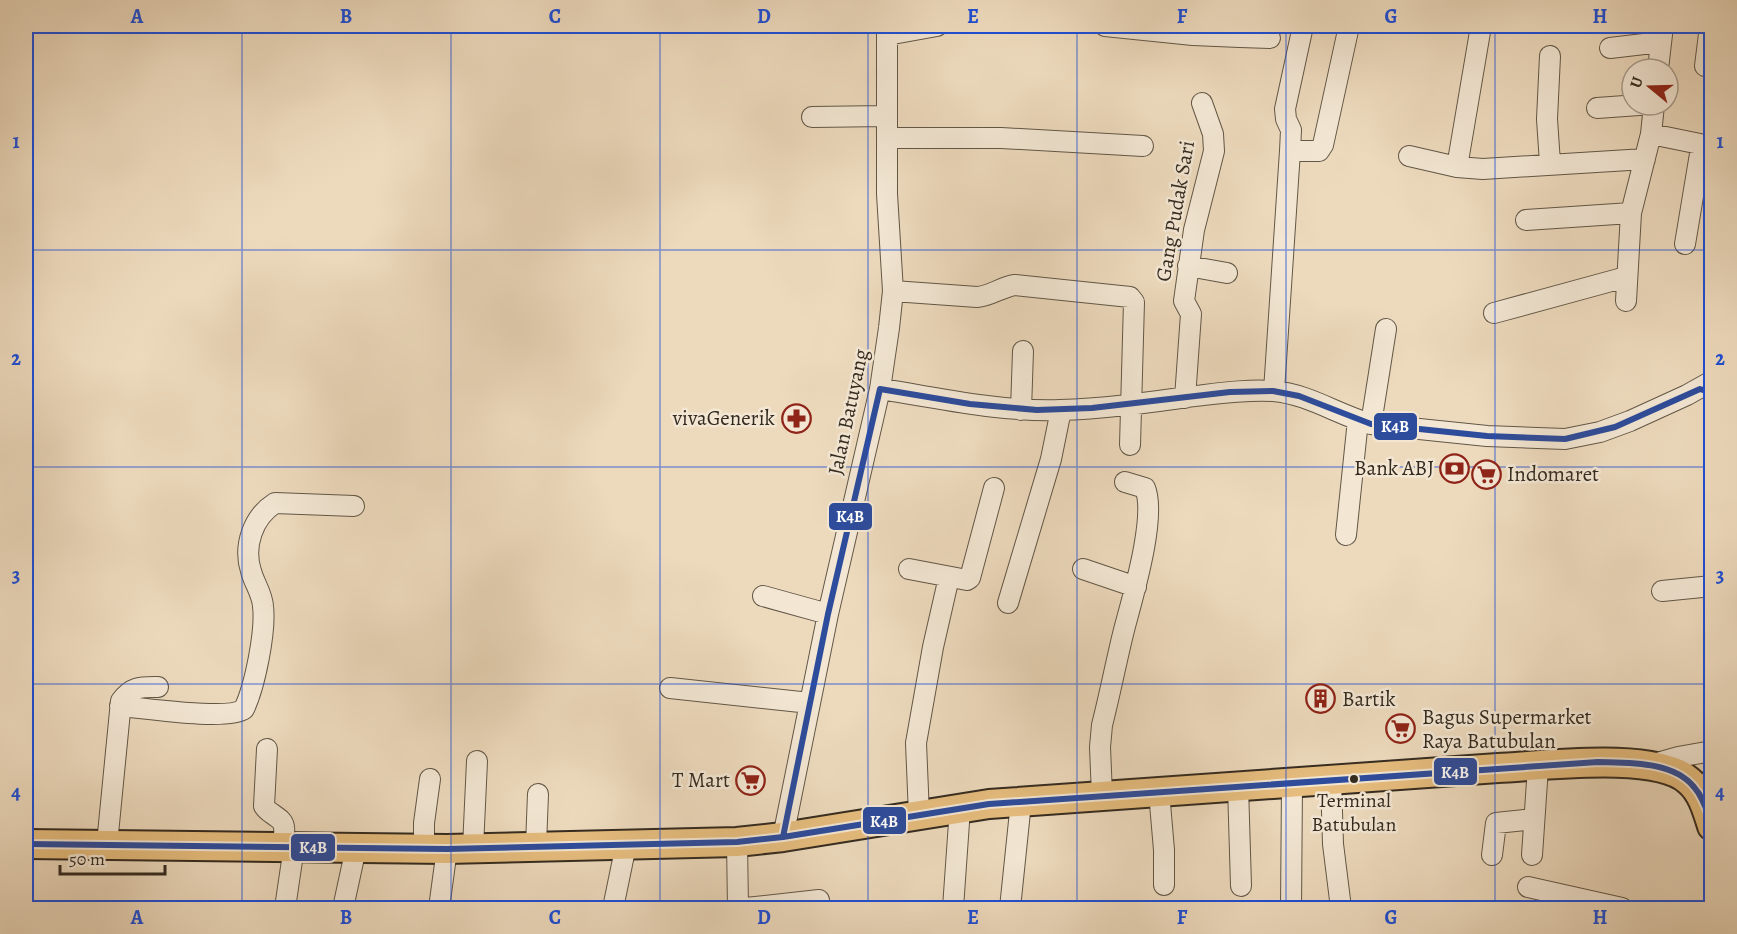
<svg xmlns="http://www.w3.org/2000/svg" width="1737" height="934" viewBox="0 0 1737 934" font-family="Alegreya,serif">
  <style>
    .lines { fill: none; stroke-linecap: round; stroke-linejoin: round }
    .minor-casing { stroke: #625747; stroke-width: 22 }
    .highway-casing { stroke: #342b20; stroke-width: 32 }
    .minor { stroke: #f3e7d4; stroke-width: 20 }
    .highway { stroke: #e6bd7e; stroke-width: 28 }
    .bus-1-casing { stroke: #f3e7d4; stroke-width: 10 }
    .bus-1 { stroke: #2d4c9c; stroke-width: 6 }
    .grid { fill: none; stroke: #1d4ed8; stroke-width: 1.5; stroke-opacity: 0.55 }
    .bus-dot { fill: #342b20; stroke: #f3e7d4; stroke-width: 2 }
    .labels { text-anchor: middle; stroke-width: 5; stroke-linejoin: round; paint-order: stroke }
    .bus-label { font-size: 20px; fill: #342b20; stroke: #f3e7d4 }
    .street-label { font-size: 21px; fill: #342b20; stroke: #f3e7d4 }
    .poi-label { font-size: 21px; fill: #342b20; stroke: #f3e7d4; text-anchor: end }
    .line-badge { stroke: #f3e7d4; stroke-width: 2 }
    .badge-label { font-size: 16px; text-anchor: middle; font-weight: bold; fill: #fff }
    .neatline { fill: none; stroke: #1d4ed8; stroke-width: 2 }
    .grid-label { font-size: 20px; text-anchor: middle; font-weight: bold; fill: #1d4ed8 }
  </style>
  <rect width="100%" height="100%" fill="#eddabd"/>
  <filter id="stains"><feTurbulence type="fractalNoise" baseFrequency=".00333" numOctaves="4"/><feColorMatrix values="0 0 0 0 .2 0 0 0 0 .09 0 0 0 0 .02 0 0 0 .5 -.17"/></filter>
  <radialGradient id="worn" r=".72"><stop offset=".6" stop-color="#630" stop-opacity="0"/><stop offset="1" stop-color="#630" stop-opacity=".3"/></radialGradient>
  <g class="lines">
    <defs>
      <path id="minor" d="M1105 26 1193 35 1240 37 1241 26
        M887 35 937 26
        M1240 37 1270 38
        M1610 48 1661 42
        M1550 56 1547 119 1550 163
        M1705 66 1710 26
        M1658 69 1663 26
        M1597 108 1639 105
        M812 117 887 116
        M1651 134 1700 144 1701 148 1685 244
        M887 138H1001L1143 146
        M1290 151 1291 130 1286 119 1285 109 1303 26
        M1409 156 1457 167 1483 169 1645 159
        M1457 167 1481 26
        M1526 220 1631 213
        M1188 266 1227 273
        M893 291 977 297C991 296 1001 287 1015 285L1130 297 1134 302 1130 445
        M1626 301 1631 213 1651 134 1654 105
        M1494 313 1626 277
        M880 389C940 398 999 412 1060 410 1102 409 1145 403 1187 397 1215 394 1244 389 1273 391 1309 394 1338 415 1371 424L1487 436 1565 439 1600 432 1630 421 1687 395 1712 381
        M1274 391 1290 151H1319L1323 145 1349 26
        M1185 398 1191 314 1184 301 1194 230 1214 151 1213 134 1202 103
        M1021 410 1023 351
        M1371 424 1386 329
        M1346 535 1358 420
        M909 569 967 580 970 578 994 488
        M1083 569 1136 587
        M1662 591 1712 586
        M763 596 828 614
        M1008 603 1051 459 1061 410
        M670 688 810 703
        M120 706C144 708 228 721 244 709 255 686 266 631 263 606 262 593 254 583 251 571 243 546 253 517 275 503L354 506
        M267 749 264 806C268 814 283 817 284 827 285 833 283 841 283 848
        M1650 765 1678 757 1712 751
        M1331 780 1333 844 1341 908
        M1238 786 1241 886
        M1159 792 1164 850V885
        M1102 795 1100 747 1102 725C1110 694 1116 662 1124 630 1132 599 1157 517 1145 488L1125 482
        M1706 807 1712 777
        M919 815 916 743 933 647 949 577
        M783 837 828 614 880 389 889 328 893 291 887 194V26
        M737 842 738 908
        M107 844 121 701C132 686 141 687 158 687
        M536 845 538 794
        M424 848V823L430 779
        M473 848 477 761
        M1492 855 1496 823 1534 819
        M1532 855 1538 767
        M1528 887 1622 908
        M285 908 294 847
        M343 908 356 848
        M439 908 447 849
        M613 908 626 845
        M746 908 819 900
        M953 908 960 808
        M1010 908 1021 802
        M1291 908 1292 784"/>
      <path id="highway" d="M26 844 447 849 737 842 783 837 989 804 1498 768C1542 766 1657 751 1689 781 1702 792 1707 810 1712 826"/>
    </defs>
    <use href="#minor" class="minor-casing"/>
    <use href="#highway" class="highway-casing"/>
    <use href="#minor" class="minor"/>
    <use href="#highway" class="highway"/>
    <defs>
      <path id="bus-1" d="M783 837 828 614 880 389 970 404 1037 410 1092 408 1230 392 1273 391 1299 396 1371 424 1487 436 1565 439 1615 427 1700 389 1712 393
        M26 844 447 849 737 842 783 837 989 804 1598 762C1629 763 1673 761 1694 787 1703 797 1707 811 1712 824"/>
    </defs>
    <use href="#bus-1" class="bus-1-casing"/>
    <use href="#bus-1" class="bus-1"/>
  </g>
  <path class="grid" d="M242 26V908M451 26V908M660 26V908M868 26V908M1077 26V908M1286 26V908M1495 26V908M26 250H1712M26 467H1712M26 684H1712"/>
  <defs>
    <symbol id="pharmacy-ring" viewBox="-11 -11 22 22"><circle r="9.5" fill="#f3e7d4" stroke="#8f2418" stroke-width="1.5"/><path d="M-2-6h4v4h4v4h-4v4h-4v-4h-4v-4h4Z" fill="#8f2418"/></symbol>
    <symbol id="bank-ring" viewBox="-11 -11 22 22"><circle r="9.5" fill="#f3e7d4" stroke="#8f2418" stroke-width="1.5"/><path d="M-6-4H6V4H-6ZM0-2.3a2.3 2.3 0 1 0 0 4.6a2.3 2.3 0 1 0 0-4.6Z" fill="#8f2418"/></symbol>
    <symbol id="supermarket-ring" viewBox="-11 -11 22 22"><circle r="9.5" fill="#f3e7d4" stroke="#8f2418" stroke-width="1.5"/><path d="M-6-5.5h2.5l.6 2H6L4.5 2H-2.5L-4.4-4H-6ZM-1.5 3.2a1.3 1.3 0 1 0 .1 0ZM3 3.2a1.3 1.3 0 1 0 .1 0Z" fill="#8f2418"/></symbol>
    <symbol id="building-ring" viewBox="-11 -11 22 22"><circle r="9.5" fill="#f3e7d4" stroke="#8f2418" stroke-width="1.5"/><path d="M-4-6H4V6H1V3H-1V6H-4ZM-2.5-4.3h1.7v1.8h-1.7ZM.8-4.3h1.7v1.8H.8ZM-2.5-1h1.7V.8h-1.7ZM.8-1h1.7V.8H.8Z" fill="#8f2418"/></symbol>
  </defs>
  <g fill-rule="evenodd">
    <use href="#pharmacy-ring" x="780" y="402" width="33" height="33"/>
    <use href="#bank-ring" x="1438" y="452" width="33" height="33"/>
    <use href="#supermarket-ring" x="1470" y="458" width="33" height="33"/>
    <use href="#building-ring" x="1304" y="682" width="33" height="33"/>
    <use href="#supermarket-ring" x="1384" y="712" width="33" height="33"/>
    <use href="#supermarket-ring" x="734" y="764" width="33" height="33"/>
  </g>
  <circle class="bus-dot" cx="1354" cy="779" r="5"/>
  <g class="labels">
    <g class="bus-label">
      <text x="1354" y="807">Terminal<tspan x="1354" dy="24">Batubulan</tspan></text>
    </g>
    <g class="street-label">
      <text transform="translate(1175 211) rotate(-80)" y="7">Gang Pudak Sari</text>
      <text transform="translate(848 412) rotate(-78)" y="7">Jalan Batuyang</text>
    </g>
    <g class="poi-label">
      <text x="775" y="425">vivaGenerik</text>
      <text x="1434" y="475">Bank ABJ</text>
      <text x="1507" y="481" text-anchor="start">Indomaret</text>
      <text x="1342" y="706" text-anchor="start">Bartik</text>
      <text x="1422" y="724" text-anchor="start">Bagus Supermarket<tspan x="1422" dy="24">Raya Batubulan</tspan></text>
      <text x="730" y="787">T Mart</text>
    </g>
  </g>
  <g class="line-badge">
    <rect x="1373" y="412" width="45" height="29" rx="6" fill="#2d4c9c"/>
    <rect x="828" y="502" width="45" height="29" rx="6" fill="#2d4c9c"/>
    <rect x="1433" y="757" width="45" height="29" rx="6" fill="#2d4c9c"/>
    <rect x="862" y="806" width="45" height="29" rx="6" fill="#2d4c9c"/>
    <rect x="290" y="833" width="46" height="29" rx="6" fill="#2d4c9c"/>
  </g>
  <g class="badge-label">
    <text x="1395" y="432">K4B</text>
    <text x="850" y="522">K4B</text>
    <text x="1455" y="778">K4B</text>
    <text x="884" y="827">K4B</text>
    <text x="313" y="853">K4B</text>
  </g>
  <rect width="1737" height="934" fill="none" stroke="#eddabd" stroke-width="66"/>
  <g transform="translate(1650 87) rotate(289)"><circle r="28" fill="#f3e7d4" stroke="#a79c8c" stroke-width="1.5"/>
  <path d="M0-4.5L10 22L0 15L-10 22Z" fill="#8f2418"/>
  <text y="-9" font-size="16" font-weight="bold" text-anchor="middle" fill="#342b20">U</text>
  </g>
  <path d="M60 865v9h105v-9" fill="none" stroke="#342b20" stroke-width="3"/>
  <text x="69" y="865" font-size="18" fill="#342b20" stroke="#f3e7d4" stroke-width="4.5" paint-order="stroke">50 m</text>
  <rect x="33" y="33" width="1671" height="868" class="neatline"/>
  <g class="grid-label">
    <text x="137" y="23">A</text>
    <text x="346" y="23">B</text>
    <text x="555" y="23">C</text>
    <text x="764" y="23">D</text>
    <text x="973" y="23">E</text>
    <text x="1182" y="23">F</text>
    <text x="1391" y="23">G</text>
    <text x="1600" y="23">H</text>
    <text x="16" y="148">1</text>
    <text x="1720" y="148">1</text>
    <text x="16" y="365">2</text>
    <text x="1720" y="365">2</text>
    <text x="16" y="582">3</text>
    <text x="1720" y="582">3</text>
    <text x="16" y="799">4</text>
    <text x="1720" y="799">4</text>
    <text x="137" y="924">A</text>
    <text x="346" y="924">B</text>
    <text x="555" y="924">C</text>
    <text x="764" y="924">D</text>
    <text x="973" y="924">E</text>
    <text x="1182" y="924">F</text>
    <text x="1391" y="924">G</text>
    <text x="1600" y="924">H</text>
  </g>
  <rect width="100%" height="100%" filter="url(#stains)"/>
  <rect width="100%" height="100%" fill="url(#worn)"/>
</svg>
